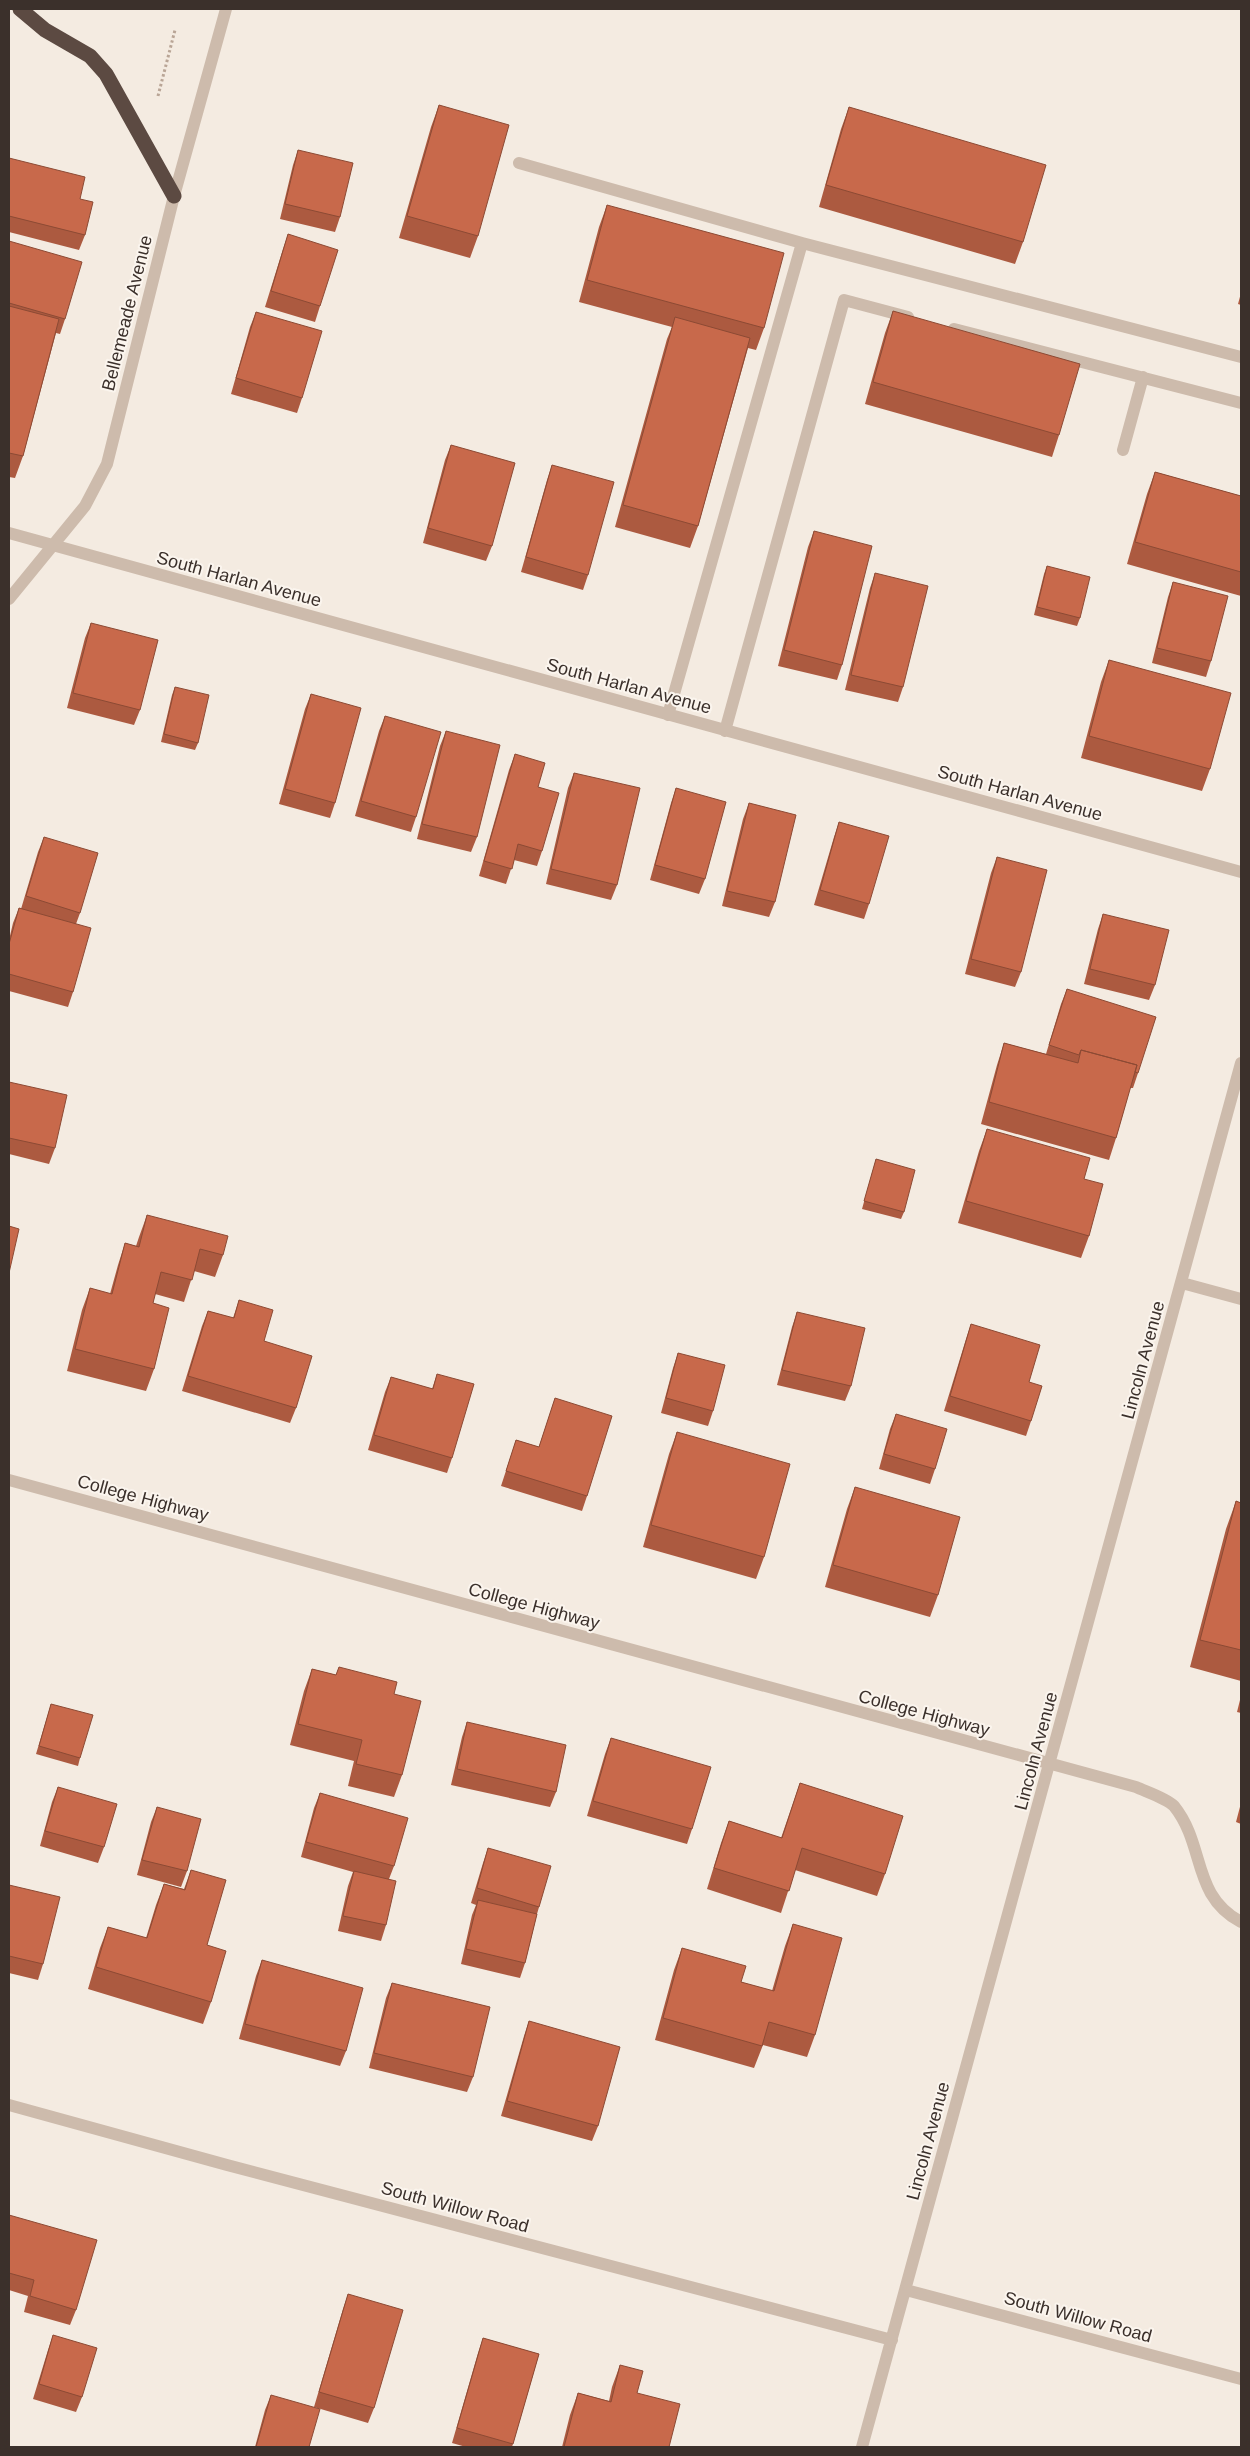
<svg xmlns="http://www.w3.org/2000/svg" width="1250" height="2456" viewBox="0 0 1250 2456" font-family="Arial,sans-serif">
  <style>
    .lines { fill: none; stroke-linecap: round; stroke-linejoin: round }
    .path { stroke: #b9a596; stroke-width: 3; stroke-dasharray: 2.5 2.5; stroke-linecap: butt }
    .minor { stroke: #cdbbac; stroke-width: 12 }
    .highway { stroke: #5c4a42; stroke-width: 15 }
    .wall { fill: #ac5a40 }
    .building { fill: #c8694b; stroke: #8c4a34 }
    .labels { text-anchor: middle; stroke-width: 4; stroke-linejoin: round; paint-order: stroke }
    .street-label { font-size: 18px; fill: #3b302b; stroke: #fbf5ee }
  </style>
  <rect width="100%" height="100%" fill="#f4ebe1"/>
  <g class="lines">
    <path class="path" d="M158 96 175 30"/>
    <path class="minor" d="M519 163 802 243
      M954 329 1241 403
      M1123 450 1143 377
      M9 533 1241 872
      M9 599 85 506 107 464 174 196 226 9
      M668 715 802 243 1241 357
      M725 731 844 300 908 317
      M1182 1283 1241 1299
      M9 1480 1136 1787C1147 1792 1166 1798 1174 1806 1206 1846 1191 1895 1241 1922
      M9 2105 227 2165 892 2340
      M906 2290 1241 2379
      M862 2447 1241 1063"/>
    <path class="highway" d="M20 9 45 30 90 56 106 74 174 196"/>
  </g>
  <path class="wall" d="M439 105 478 236 470 258 399 238 431 127Z
    M849 107 1023 242 1015 264 819 207 841 129Z
    M298 150 340 217 335 232 280 219 293 165Z
    M9 158 80 199 85 235 79 250 9 232Z
    M607 205 764 328 756 350 748 348 698 526 690 548 615 527 667 339 672 327 579 302 599 227Z
    M288 234 320 306 315 322 265 307 283 249Z
    M9 241 65 319 60 334 56 333 23 456 15 478 9 477Z
    M1241 293V305L1238 304Z
    M893 311 1059 435 1052 457 865 404 885 333Z
    M256 312 302 398 297 413 231 394 250 327Z
    M451 445 492 546 486 561 423 543 445 460Z
    M552 465 588 575 583 590 521 572 547 480Z
    M1155 472 1241 496V596L1127 564 1147 494Z
    M814 531 842 665 837 680 778 666 808 547Z
    M1047 566 1080 618 1077 626 1034 615 1044 574Z
    M875 573 903 687 898 702 845 690 870 588Z
    M1173 582 1211 661 1206 677 1152 663 1168 597Z
    M91 623 140 710 134 725 67 708 85 638Z
    M1109 660 1210 769 1202 791 1081 758 1101 682Z
    M175 687 198 743 195 750 161 742 172 695Z
    M311 694 335 803 330 818 279 804 305 709Z
    M385 716 416 817 411 832 355 816 379 731Z
    M446 731 477 837 471 852 417 839 440 746Z
    M515 754 538 787 542 851 537 866 514 860 506 884 479 876 509 770Z
    M574 773 617 885 611 900 546 884 568 788Z
    M676 788 705 879 699 894 650 880 671 803Z
    M749 803 775 902 769 917 722 906 743 819Z
    M839 822 869 904 864 919 814 905 834 837Z
    M44 837 80 913 76 924 73 992 68 1007 9 991V940L13 923 19 908 21 909 38 852Z
    M997 857 1021 972 1015 987 965 974 991 873Z
    M1103 914 1155 985 1149 1000 1084 984 1098 929Z
    M1067 989 1138 1073 1133 1088H1130L1116 1138 1109 1160 981 1124 997 1065 1004 1043 1046 1054 1061 1004Z
    M9 1082 55 1148 49 1164 9 1154Z
    M987 1129 1084 1179 1089 1236 1081 1258 958 1223 979 1151Z
    M876 1159 904 1212 901 1219 862 1209Z
    M147 1215 223 1255 215 1277 194 1271 184 1302 155 1294 153 1303 154 1369 146 1391 67 1371 82 1310 90 1288 110 1294 118 1265 125 1243 136 1246 139 1237Z
    M239 1300 264 1341 296 1408 290 1423 182 1391 202 1326 208 1311 233 1318Z
    M797 1312 851 1386 845 1401 777 1385 792 1327Z
    M971 1324 1029 1382 1031 1421 1026 1436 944 1411 966 1339Z
    M678 1353 713 1411 708 1426 661 1413 673 1368Z
    M437 1374 452 1458 447 1473 368 1450 385 1392 391 1377 432 1389Z
    M555 1398 587 1496 582 1511 501 1486 516 1440 539 1447Z
    M896 1414 935 1469 930 1484 879 1469 890 1429Z
    M677 1432 764 1557 756 1579 643 1547 669 1454Z
    M855 1487 938 1595 930 1617 825 1587 847 1509Z
    M1236 1501 1241 1503V1681L1190 1667 1226 1529Z
    M339 1667 394 1694 402 1775 394 1797 348 1786 354 1761 290 1745 304 1691 312 1669 336 1675Z
    M1241 1696V1713L1237 1712Z
    M51 1704 80 1758 78 1766 36 1754Z
    M467 1722 556 1792 550 1807 451 1785 462 1737Z
    M611 1738 692 1829 687 1844 587 1816 605 1754Z
    M800 1783 885 1874 877 1896 795 1870 781 1913 707 1889 721 1843 729 1821 781 1838Z
    M58 1787 104 1847 98 1863 40 1846 52 1802Z
    M320 1793 394 1866 389 1879 386 1925 381 1941 338 1931 348 1886 353 1872 301 1857 314 1808Z
    M1241 1803V1824L1236 1822Z
    M157 1807 187 1871 181 1887 137 1875 151 1822Z
    M488 1848 539 1907 537 1914 525 1963 520 1978 461 1964 472 1915 476 1905 471 1903 483 1863Z
    M191 1870 207 1945 211 2002 203 2024 88 1989 100 1948 108 1927 146 1938 156 1905 164 1884 184 1889Z
    M9 1885 43 1964 38 1980 9 1973Z
    M793 1924 815 2035 807 2057 763 2045 754 2068 655 2040 674 1970 682 1948 741 1982 772 1991 785 1946Z
    M262 1960 346 2051 340 2066 239 2039 256 1976Z
    M392 1983 473 2077 467 2092 369 2068 386 1998Z
    M529 2021 598 2126 592 2141 501 2116 524 2036Z
    M9 2215 76 2310 70 2325 24 2312 28 2296 9 2290Z
    M348 2294 374 2408 368 2423 314 2407 343 2309Z
    M53 2335 82 2397 76 2412 33 2399 48 2350Z
    M483 2338 539 2354 512 2447H466L452 2443 478 2353Z
    M620 2365 669 2447H562L570 2415 578 2393 609 2401 612 2387Z
    M271 2395 309 2447H255L265 2410Z"/>
  <path class="building" d="M439 105 509 125 478 236 407 216Z
    M849 107 1046 165 1023 242 826 185Z
    M298 150 353 163 340 217 285 204Z
    M9 158 85 177 80 199 93 202 85 235 9 216Z
    M607 205 784 253 764 328 587 280Z
    M288 234 338 250 320 306 271 291Z
    M9 241 82 262 65 319 9 303Z
    M9 306 59 319 23 456 9 453Z
    M893 311 1080 364 1059 435 873 382Z
    M256 312 322 331 302 398 236 378Z
    M675 317 750 338 698 526 623 505Z
    M451 445 515 463 492 546 428 528Z
    M552 465 614 482 588 575 526 557Z
    M1155 472 1241 496V572L1135 542Z
    M814 531 872 546 842 665 784 650Z
    M1047 566 1090 577 1080 618 1037 607Z
    M875 573 928 586 903 687 851 675Z
    M1173 582 1228 596 1211 661 1157 648Z
    M91 623 158 640 140 710 73 693Z
    M1109 660 1231 693 1210 769 1089 736Z
    M175 687 209 695 198 743 164 734Z
    M311 694 361 708 335 803 285 789Z
    M385 716 441 732 416 817 361 801Z
    M446 731 500 745 477 837 422 824Z
    M515 754 545 763 538 787 559 793 542 851 518 844 512 869 484 861Z
    M574 773 640 788 617 885 551 869Z
    M676 788 726 802 705 879 655 865Z
    M749 803 796 815 775 902 727 891Z
    M839 822 889 836 869 904 820 890Z
    M44 837 98 853 80 913 26 896Z
    M997 857 1047 870 1021 972 971 959Z
    M19 908 91 928 73 992 9 974V944Z
    M1103 914 1169 930 1155 985 1090 969Z
    M1067 989 1156 1017 1138 1073 1135 1072 1137 1065 1081 1050 1079 1055 1049 1045Z
    M1004 1043 1078 1063 1081 1050 1137 1065 1116 1138 989 1102Z
    M9 1082 67 1095 55 1148 9 1138Z
    M987 1129 1090 1158 1084 1179 1103 1184 1089 1236 966 1201Z
    M876 1159 915 1170 904 1212 864 1201Z
    M147 1215 228 1236 223 1255 200 1249 192 1280 161 1272 153 1303 169 1308 154 1369 75 1349 90 1288 112 1294 125 1243 139 1247Z
    M9 1226 19 1229 9 1273Z
    M239 1300 273 1310 264 1341 312 1356 296 1408 188 1376 208 1311 234 1318Z
    M797 1312 865 1328 851 1386 782 1370Z
    M971 1324 1040 1345 1029 1382 1042 1386 1031 1421 950 1396Z
    M678 1353 725 1365 713 1411 666 1398Z
    M437 1374 474 1384 452 1458 374 1435 391 1377 433 1389Z
    M555 1398 612 1416 587 1496 506 1471 516 1440 539 1447Z
    M896 1414 947 1429 935 1469 884 1454Z
    M677 1432 790 1464 764 1557 651 1525Z
    M855 1487 960 1517 938 1595 833 1565Z
    M1236 1501 1241 1503V1650L1200 1640Z
    M339 1667 397 1682 394 1694 421 1701 402 1775 356 1764 362 1740 298 1724 312 1669 336 1675Z
    M51 1704 93 1715 80 1758 39 1746Z
    M467 1722 566 1745 556 1792 457 1769Z
    M611 1738 711 1767 692 1829 593 1801Z
    M800 1783 903 1816 885 1874 802 1848 789 1891 714 1868 729 1821 782 1838Z
    M58 1787 117 1804 104 1847 45 1831Z
    M320 1793 408 1818 394 1866 306 1842Z
    M157 1807 201 1819 187 1871 142 1860Z
    M488 1848 551 1866 539 1907 477 1888Z
    M191 1870 226 1880 207 1945 226 1951 211 2002 96 1967 108 1927 147 1938 164 1884 185 1890Z
    M354 1871 396 1881 386 1925 343 1916Z
    M9 1885 60 1897 43 1964 9 1956Z
    M478 1900 537 1914 525 1963 466 1949Z
    M793 1924 842 1938 815 2035 769 2022 762 2046 663 2018 682 1948 746 1966 741 1982 774 1991Z
    M262 1960 363 1988 346 2051 245 2024Z
    M392 1983 490 2007 473 2077 374 2053Z
    M529 2021 620 2047 598 2126 507 2101Z
    M9 2215 97 2240 76 2310 30 2296 34 2280 9 2273Z
    M348 2294 403 2310 374 2408 319 2392Z
    M53 2335 97 2348 82 2397 39 2384Z
    M483 2338 539 2354 513 2444 457 2428Z
    M620 2365 643 2371 637 2393 680 2404 669 2447H564L578 2393 611 2402Z
    M271 2395 320 2409 309 2447H256Z"/>
  <g class="labels">
    <g class="street-label">
      <text transform="translate(127 313) rotate(-76)" y="6">Bellemeade Avenue</text>
      <text transform="translate(239 579) rotate(15)" y="6">South Harlan Avenue</text>
      <text transform="translate(629 686) rotate(15)" y="6">South Harlan Avenue</text>
      <text transform="translate(1020 793) rotate(15)" y="6">South Harlan Avenue</text>
      <text transform="translate(1143 1360) rotate(-75)" y="6">Lincoln Avenue</text>
      <text transform="translate(143 1498) rotate(15)" y="6">College Highway</text>
      <text transform="translate(534 1606) rotate(15)" y="6">College Highway</text>
      <text transform="translate(924 1713) rotate(15)" y="6">College Highway</text>
      <text transform="translate(1036 1751) rotate(-75)" y="6">Lincoln Avenue</text>
      <text transform="translate(928 2141) rotate(-75)" y="6">Lincoln Avenue</text>
      <text transform="translate(455 2207) rotate(15)" y="6">South Willow Road</text>
      <text transform="translate(1078 2317) rotate(15)" y="6">South Willow Road</text>
    </g>
  </g>
  <rect width="1250" height="2456" fill="none" stroke="#3b302b" stroke-width="20"/>
</svg>
